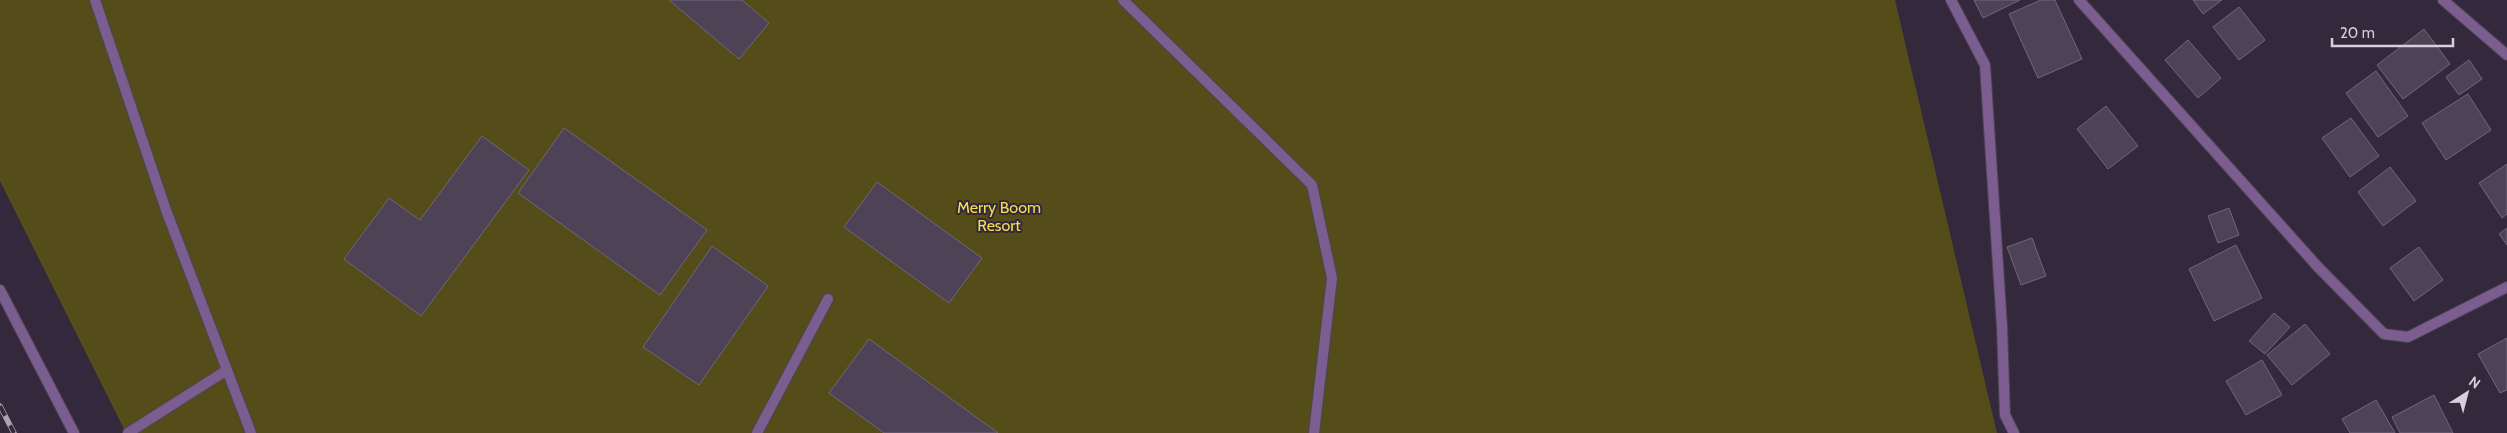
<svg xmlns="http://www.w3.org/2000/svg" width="2507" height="433" viewBox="0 0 2507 433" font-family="Cabin,sans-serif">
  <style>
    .green { fill: #544c19 }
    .building { fill: #4e4256; stroke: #72667b }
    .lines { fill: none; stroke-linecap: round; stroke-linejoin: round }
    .street-casing { stroke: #4e4456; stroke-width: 12 }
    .street { stroke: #7b5d8f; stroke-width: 10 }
    .rail-casing { stroke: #aba3b1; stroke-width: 5.5 }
    .rail { stroke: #34293c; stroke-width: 4; stroke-dasharray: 11; stroke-linecap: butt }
    .labels { text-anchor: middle; stroke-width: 4; stroke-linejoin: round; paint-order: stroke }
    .park-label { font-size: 16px; fill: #f4de52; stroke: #34293c }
  </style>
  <rect width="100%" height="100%" fill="#34293c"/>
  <path class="green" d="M0 0H1895L1997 433H126L0 181Z"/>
  <path class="building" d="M669 0H742L769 23 739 59Z
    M1974 0H2020L1983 18Z
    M2041 0H2055L2082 59 2038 78 2009 14Z
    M2193 0H2222L2203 14Z
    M2239 7 2265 40 2239 60 2213 27Z
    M2424 29 2450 64 2403 99 2377 65Z
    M2188 40 2221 78 2198 98 2165 60Z
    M2469 60 2482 79 2459 95 2446 77Z
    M2376 71 2408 116 2378 137 2346 93Z
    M2468 94 2491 130 2446 160 2422 123Z
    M2106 106 2138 146 2108 169 2077 129Z
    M2351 118 2379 156 2350 177 2322 138Z
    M564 128 707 230 660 295 518 193Z
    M482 136 529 170 421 316 344 259 389 198 420 220Z
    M2507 164V214L2502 218 2479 183Z
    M2390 167 2416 201 2383 226 2358 192Z
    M877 182 982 258 949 303 844 227Z
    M2229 208 2239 235 2218 243 2208 216Z
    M2507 228V245L2499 234Z
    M2032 238 2046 276 2021 285 2007 247Z
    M2236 245 2262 298 2214 321 2189 269Z
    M712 246 768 286 699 385 643 347Z
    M2419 247 2443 280 2414 301 2390 268Z
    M2274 313 2290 327 2265 354 2249 341Z
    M2305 324 2330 354 2292 385 2267 355Z
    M2507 338V390L2500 393 2478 354Z
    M869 339 998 433H884L829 393Z
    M2262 360 2282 395 2246 415 2226 381Z
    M2434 395 2453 433H2400L2392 417Z
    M2376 400 2395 433H2350L2342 419Z"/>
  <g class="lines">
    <defs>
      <path id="street" d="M95 0 166 210 251 433
        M1123 0 1312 185 1332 278 1314 433
        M1951 0 1985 65 2002 327 2005 415 2014 433
        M2079 0 2318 267 2384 334 2408 337 2507 287
        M2443 0 2507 55
        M0 290 74 433
        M128 433 227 370
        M757 433 828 299"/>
    </defs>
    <use href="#street" class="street-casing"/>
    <use href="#street" class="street"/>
    <defs>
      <path id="rail" d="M0 406 14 433"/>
    </defs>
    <use href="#rail" class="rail-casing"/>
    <use href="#rail" class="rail"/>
  </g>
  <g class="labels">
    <g class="park-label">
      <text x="999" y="213">Merry Boom<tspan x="999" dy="18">Resort</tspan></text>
    </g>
  </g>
  <g transform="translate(2467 393) rotate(36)" stroke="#34293c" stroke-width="4" paint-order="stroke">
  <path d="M0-4L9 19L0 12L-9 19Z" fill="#d6cfdc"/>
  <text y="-8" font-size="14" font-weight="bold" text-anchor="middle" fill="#d6cfdc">N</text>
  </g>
  <path d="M2332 38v8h121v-8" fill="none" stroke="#d6cfdc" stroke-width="2.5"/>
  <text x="2340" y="38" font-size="15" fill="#d6cfdc" stroke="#34293c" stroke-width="4" paint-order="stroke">20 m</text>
</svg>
